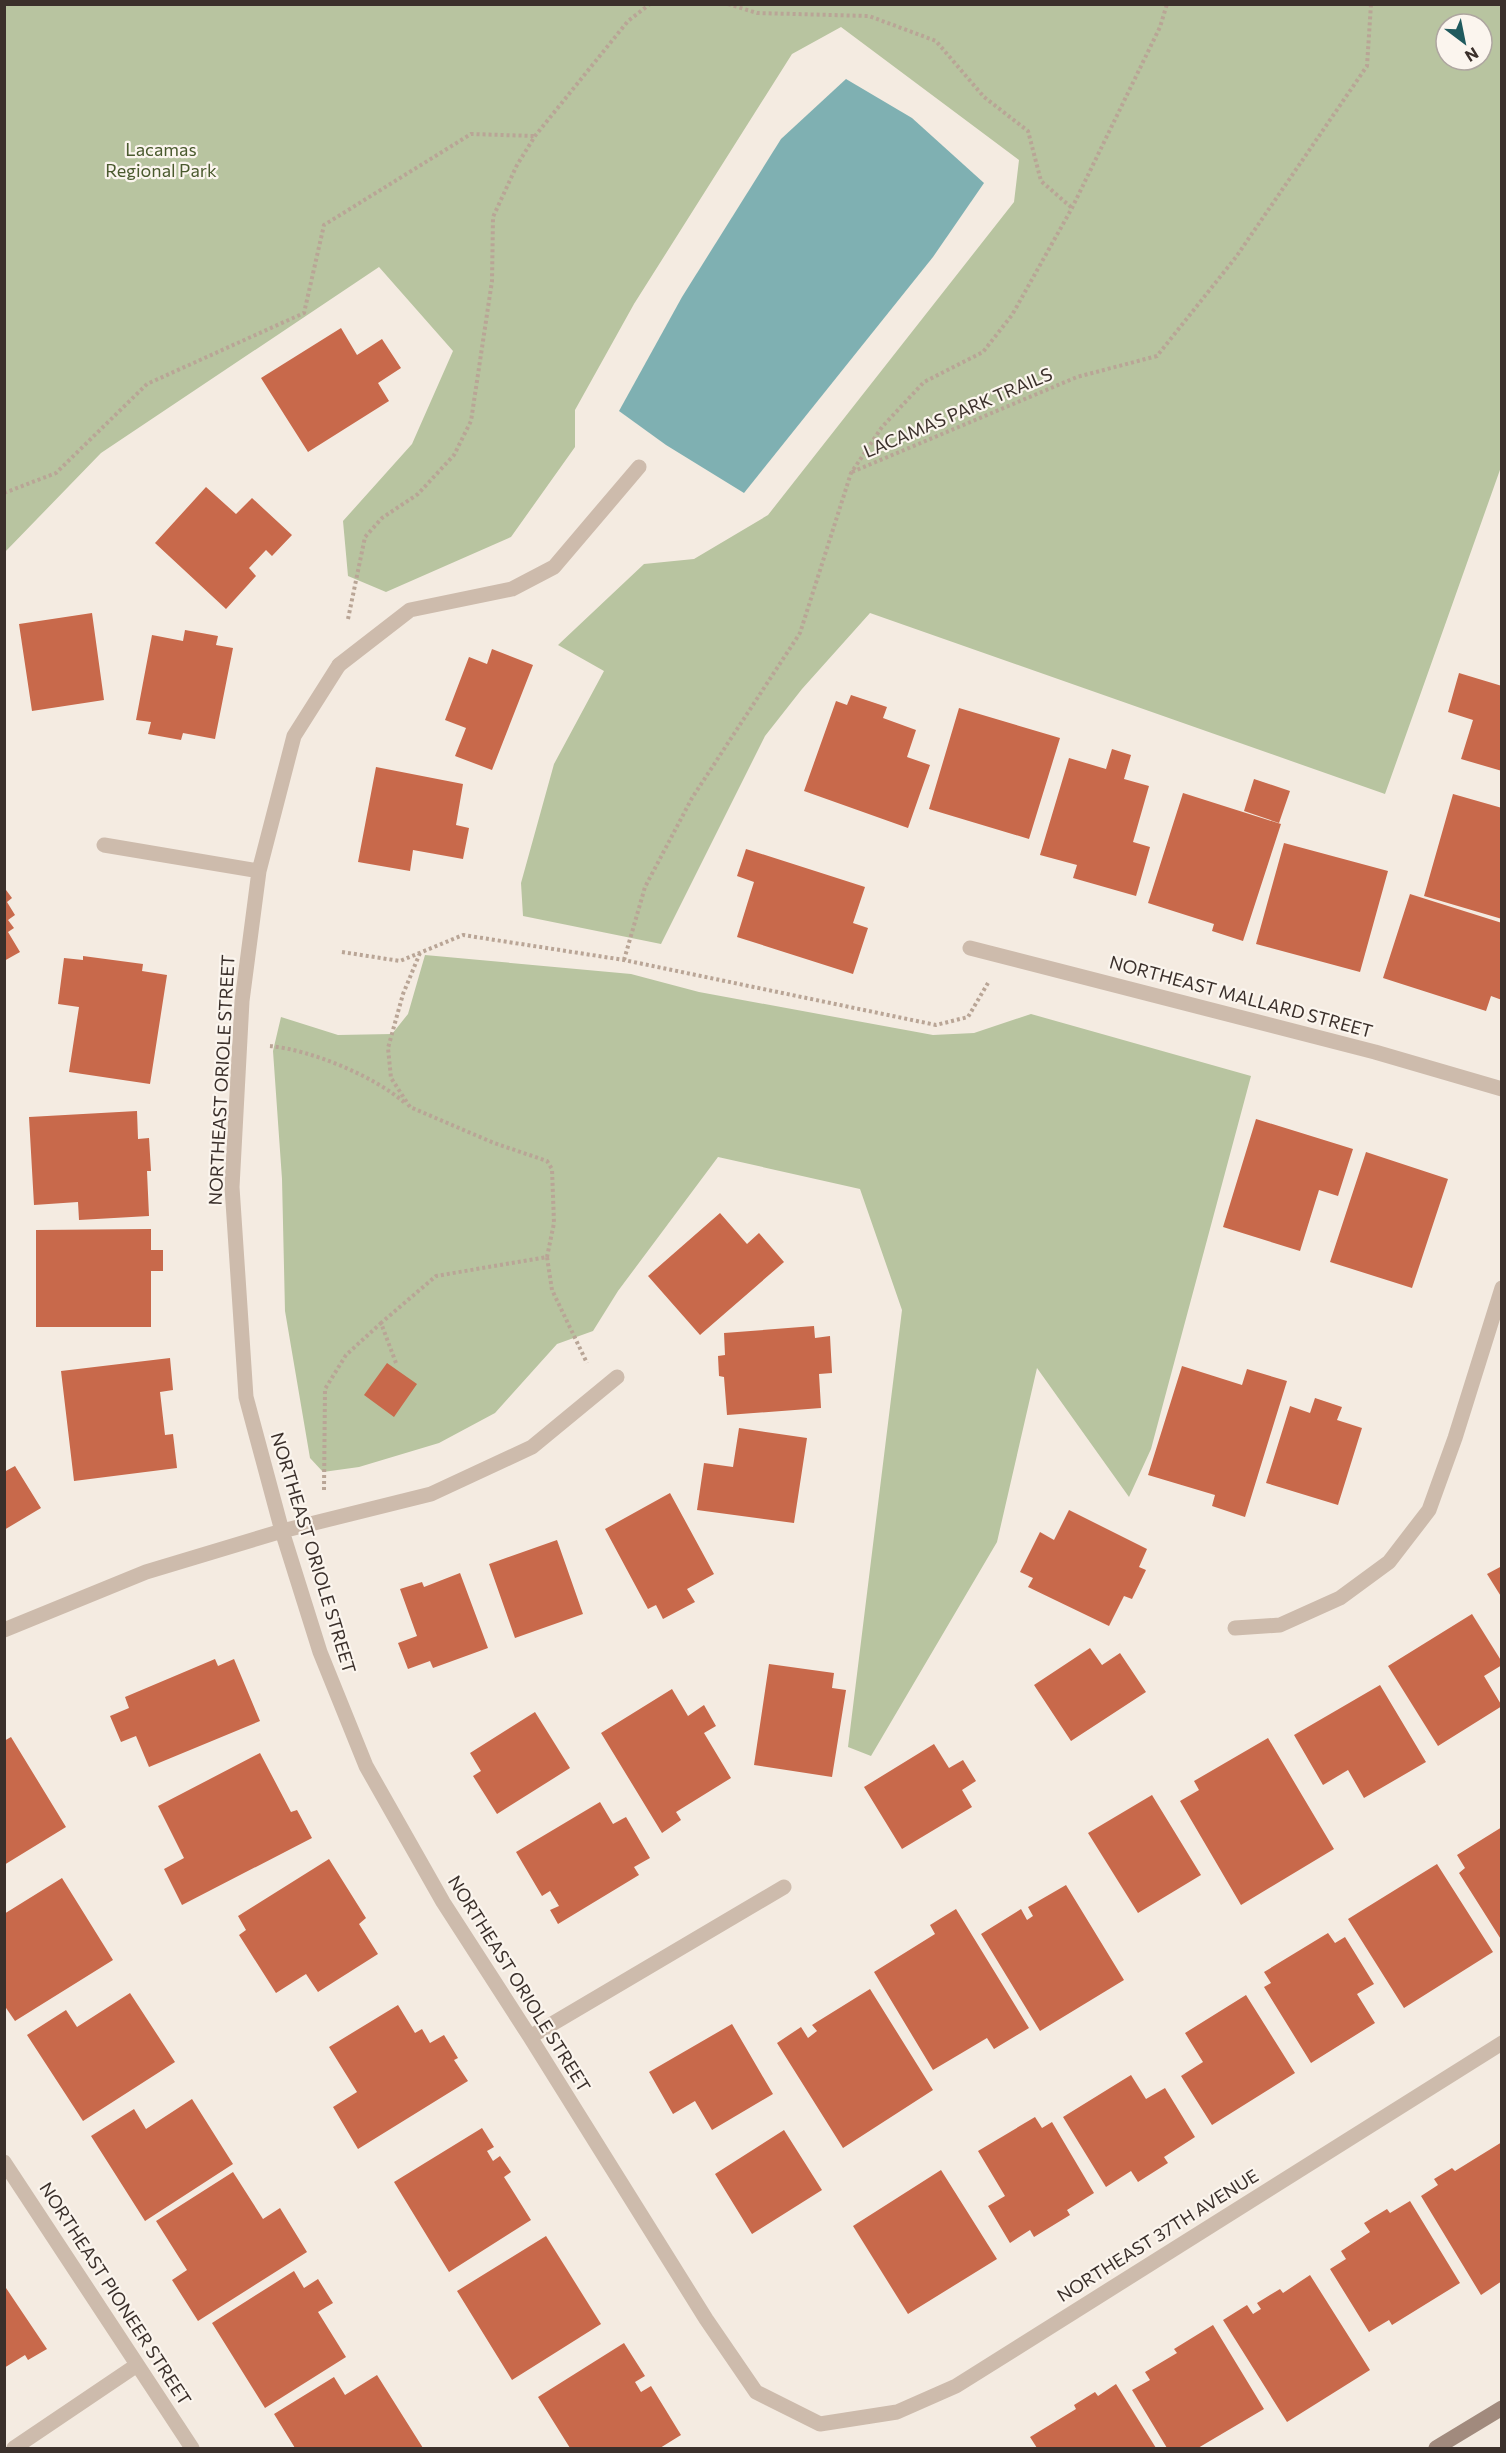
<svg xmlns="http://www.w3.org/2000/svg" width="1506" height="2453" viewBox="0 0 1506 2453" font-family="Commissioner,sans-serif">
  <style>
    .green { fill: #b8c4a0; fill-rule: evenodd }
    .water { fill: #7fb0b2 }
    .building { fill: #c8694b }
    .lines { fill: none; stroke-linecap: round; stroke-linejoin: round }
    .path { stroke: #b9a596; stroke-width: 4; stroke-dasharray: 3 3; stroke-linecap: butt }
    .lane { stroke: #cdbbac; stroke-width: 15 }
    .street { stroke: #cdbbac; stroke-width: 15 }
    .secondary { stroke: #a18a7d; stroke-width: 15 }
    .labels { text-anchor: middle; stroke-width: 4.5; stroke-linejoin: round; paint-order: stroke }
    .park-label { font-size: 18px; fill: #4a5a2e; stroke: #fbf5ee }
    .street-label { font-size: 18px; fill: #3b302b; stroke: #fbf5ee }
  </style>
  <rect width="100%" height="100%" fill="#f4ebe1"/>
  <path class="green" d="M4 5H1501V467L1385 794 870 613 802 689 765 736 661 944 523 916 521 883 554 764 604 671 558 645 644 564 694 559 768 515 1014 202 1019 160 841 27 792 54 634 304 575 410V447L511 537 386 592 348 576 343 521 412 444 453 351 379 267 101 453 5 552ZM1446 24H1482V60H1446Z
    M425 955 631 974 699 992 933 1035 974 1033 1031 1014 1251 1076 1151 1449 1129 1497 1037 1368 997 1542 871 1756 848 1747 902 1310 860 1189 718 1157 618 1291 593 1331 557 1344 495 1413 439 1443 359 1467 323 1472 310 1458 285 1311 282 1179 273 1051 281 1017 338 1035 392 1034 408 1014Z"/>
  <path class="water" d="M846 79 912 118 984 183 933 257 744 493 666 445 619 411 682 297 781 139Z"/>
  <path class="building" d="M341 328 357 355 382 339 401 368 378 383 389 401 308 452 261 378Z
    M206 487 236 514 252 498 292 535 272 556 266 550 249 568 256 576 226 609 155 543Z
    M92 613 104 700 32 711 19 624Z
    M185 630 218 636 216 645 233 648 215 739 183 733 181 740 148 734 151 722 136 720 152 635 183 641Z
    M492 649 533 665 492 770 455 756 466 728 445 720 469 657 487 664Z
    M1459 673 1502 686V771L1461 759 1473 720 1448 712Z
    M851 695 887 707 883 718 916 730 907 757 930 765 908 828 804 791 836 701 847 705Z
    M959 708 1060 738 1029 839 929 809Z
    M1112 749 1131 755 1124 779 1149 786 1133 842 1150 847 1136 896 1073 878 1077 865 1040 855 1069 758 1106 769Z
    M376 767 463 784 456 825 469 828 463 859 413 850 410 871 358 862Z
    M1254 779 1290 791 1279 823 1244 811Z
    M1183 793 1281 824 1243 941 1212 931 1214 924 1148 903Z
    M1453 794 1502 808V919L1424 896Z
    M1284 843 1388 871 1360 972 1256 944Z
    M746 849 865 887 853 923 868 928 853 974 737 937 754 882 737 876Z
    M6 890 12 898 7 902 15 915 8 920 14 928 8 932 20 952 4 961Z
    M1410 894 1502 923V1000L1491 996 1486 1011 1383 978Z
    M83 956 143 964 142 971 167 975 150 1084 69 1072 79 1007 58 1004 64 958 83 960Z
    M137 1111 138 1139 149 1138 151 1171H147L149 1216 79 1220 78 1202 34 1205 29 1117Z
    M1256 1119 1353 1149 1338 1196 1319 1190 1300 1251 1223 1227Z
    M1366 1152 1448 1179 1412 1288 1330 1262Z
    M720 1213 747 1244 759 1233 784 1262 700 1335 648 1276Z
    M151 1229V1250H163V1271H151V1327H36V1230Z
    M814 1326 815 1338 830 1336 832 1373 819 1374 821 1408 727 1415 724 1377 719 1376 718 1356 725 1355 724 1333Z
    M170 1358 173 1390 160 1392 165 1435 173 1434 177 1468 74 1481 61 1371Z
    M387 1363 417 1384 394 1417 364 1395Z
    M1182 1366 1242 1385 1247 1369 1287 1381 1245 1517 1212 1506 1215 1495 1148 1475Z
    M1315 1398 1342 1407 1337 1420 1362 1428 1338 1505 1266 1483 1290 1406 1310 1413Z
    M739 1428 807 1438 794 1523 697 1510 704 1463 733 1467Z
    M15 1466 41 1508 4 1530V1472Z
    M670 1493 714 1574 687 1589 695 1602 663 1619 656 1605 648 1609 605 1529Z
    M1069 1510 1147 1549 1139 1567 1146 1570 1132 1599 1124 1596 1109 1626 1028 1587 1033 1578 1020 1572 1040 1532 1054 1540Z
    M557 1540 583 1614 515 1638 489 1564Z
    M1502 1566V1598L1487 1574Z
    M460 1573 488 1648 433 1668 430 1661 408 1669 398 1643 417 1636 400 1589 422 1582 424 1587Z
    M1472 1614 1502 1662V1665L1484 1676 1502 1706 1438 1746 1388 1666Z
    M1090 1648 1102 1665 1120 1653 1146 1692 1071 1741 1034 1685Z
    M215 1659 218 1666 234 1659 260 1721 149 1767 136 1736 121 1742 110 1716 129 1708 125 1697Z
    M769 1664 834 1673 832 1688 846 1690 832 1777 754 1765Z
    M1380 1685 1426 1762 1364 1798 1348 1770 1323 1785 1294 1735Z
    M672 1689 688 1716 704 1705 716 1726 704 1733 731 1778 676 1812 681 1820 662 1833 601 1733Z
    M535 1712 570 1768 497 1814 473 1776 481 1771 470 1753Z
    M11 1737 66 1827 4 1865V1741Z
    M1268 1738 1334 1849 1241 1905 1180 1801 1199 1790 1194 1781Z
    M934 1744 949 1768 963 1760 976 1781 962 1790 972 1807 902 1849 864 1787Z
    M260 1753 291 1812 297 1810 312 1838 182 1905 164 1869 184 1858 158 1806Z
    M1152 1795 1201 1875 1138 1913 1088 1833Z
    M600 1802 613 1824 626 1817 650 1858 634 1867 639 1875 558 1924 550 1910 559 1906 550 1891 542 1896 516 1852Z
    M1502 1827V1941L1459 1873 1465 1868 1457 1855Z
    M329 1859 366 1918 359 1924 378 1954 318 1992 306 1974 276 1993 239 1935 246 1930 238 1916Z
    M1437 1864 1493 1952 1404 2008 1348 1919Z
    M62 1878 113 1960 15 2021 4 2005V1914Z
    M1066 1885 1124 1980 1040 2031 981 1934 1021 1909 1027 1920 1033 1916 1028 1907Z
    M956 1909 1029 2028 994 2049 987 2038 933 2070 874 1972 935 1934 930 1925Z
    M1328 1933 1335 1943 1345 1937 1374 1984 1357 1994 1375 2023 1311 2063 1264 1987 1271 1983 1264 1972Z
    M870 1989 933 2090 843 2148 777 2043 801 2027 808 2038 817 2031 812 2025Z
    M130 1993 175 2062 83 2121 27 2035 66 2010 77 2027Z
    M1246 1995 1295 2073 1212 2125 1181 2076 1203 2062 1185 2033Z
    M398 2005 415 2033 422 2029 430 2043 444 2035 458 2058 454 2060 468 2081 358 2149 333 2107 357 2092 329 2047Z
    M732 2024 773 2094 712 2130 695 2101 673 2114 649 2072Z
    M1131 2075 1146 2099 1165 2088 1195 2137 1164 2157 1168 2163 1138 2182 1131 2171 1106 2187 1063 2117Z
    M192 2099 233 2164 145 2221 91 2136 134 2109 146 2129Z
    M1035 2117 1042 2128 1052 2122 1094 2193 1067 2210 1070 2215 1034 2237 1030 2230 1010 2243 988 2206 1005 2196 978 2151Z
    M482 2128 494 2147 487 2151 493 2161 500 2156 511 2172 504 2177 531 2220 449 2272 394 2182Z
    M784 2130 822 2190 752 2234 715 2174Z
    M1502 2142V2281L1481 2295 1421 2196 1438 2185 1434 2179 1452 2168 1455 2171Z
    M941 2170 997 2259 908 2314 853 2226Z
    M233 2172 263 2219 280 2208 307 2252 198 2321 172 2280 187 2270 156 2221Z
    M1410 2201 1460 2283 1392 2325 1389 2320 1369 2332 1330 2269 1346 2259 1341 2251 1370 2232 1364 2223 1387 2209 1390 2213Z
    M546 2236 601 2324 512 2380 457 2291Z
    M294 2271 304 2288 318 2279 333 2303 318 2312 346 2357 265 2408 212 2323Z
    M1310 2275 1370 2370 1287 2422 1223 2320 1247 2305 1253 2314 1261 2309 1257 2303 1280 2289 1283 2293Z
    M4 2285 47 2349 28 2360 25 2355 4 2368Z
    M1213 2325 1264 2409 1198 2448H1167L1132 2390 1150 2380 1145 2372 1177 2353 1174 2349Z
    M624 2343 645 2376 635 2382 641 2392 651 2386 681 2435 660 2448H570L538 2397Z
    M377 2375 423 2448H295L274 2414 334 2377 345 2395Z
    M1116 2384 1156 2448H1037L1030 2437 1076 2409 1074 2405 1095 2392 1098 2396Z"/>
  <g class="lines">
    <path class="path" d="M728 4 757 13 869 16 936 41 984 97 1028 131 1041 181 1072 208
      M852 472 1077 377 1157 356 1236 257 1367 66 1371 4
      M4 493 56 473 147 384 304 313 324 225 471 134 534 136
      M348 619 365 537 382 518 418 494 454 455 471 421 492 281 493 217 517 165 535 136 628 21 650 4
      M342 952 400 961 463 935 624 960 936 1025 968 1017 988 983
      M420 953 403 994 388 1048 391 1078 410 1107 494 1143 547 1161 552 1169 554 1223 547 1257
      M624 960 645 887 692 798 800 633 851 473 882 427 924 382 983 352 1012 315 1072 208 1160 27 1167 4
      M270 1046C311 1050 374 1076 405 1103
      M396 1363 381 1323 436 1276 547 1257 552 1290 587 1363
      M324 1490 325 1389 346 1355 381 1323"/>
    <path class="lane" d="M339 665 410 610 512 589 554 567 639 467"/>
    <path class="street" d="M339 665 294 736 259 871 242 1001 232 1187 246 1397 282 1531 320 1652 366 1766 443 1902 530 2037 706 2319 756 2392 820 2424 897 2412 956 2386 1502 2043
      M104 845 259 871
      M970 948 1375 1052 1502 1089
      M1235 1628 1280 1625 1340 1598 1389 1562 1429 1510 1455 1438 1502 1288
      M4 1630 146 1572 282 1531 431 1494 532 1447 617 1377
      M530 2037 784 1887
      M4 2162 192 2448
      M14 2448 137 2365"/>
    <path class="secondary" d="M1436 2448 1502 2408"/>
  </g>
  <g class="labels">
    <g class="park-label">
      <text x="161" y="156">Lacamas<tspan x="161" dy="21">Regional Park</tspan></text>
    </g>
    <g class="street-label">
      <text transform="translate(958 413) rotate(-23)" y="6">LACAMAS PARK TRAILS</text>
      <text transform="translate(1241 997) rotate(15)" y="6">NORTHEAST MALLARD STREET</text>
      <text transform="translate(222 1080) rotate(-87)" y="6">NORTHEAST ORIOLE STREET</text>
      <text transform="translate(313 1553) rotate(73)" y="6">NORTHEAST ORIOLE STREET</text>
      <text transform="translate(519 1984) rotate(58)" y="6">NORTHEAST ORIOLE STREET</text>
      <text transform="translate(1158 2236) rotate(-32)" y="6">NORTHEAST 37TH AVENUE</text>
      <text transform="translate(115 2294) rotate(57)" y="6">NORTHEAST PIONEER STREET</text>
    </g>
  </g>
  <rect width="1506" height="2453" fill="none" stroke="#3b302b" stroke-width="12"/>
  <g transform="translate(1464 42) rotate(148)"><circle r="28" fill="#fbf5ee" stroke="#aea6a0" stroke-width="1.5"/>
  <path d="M0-4.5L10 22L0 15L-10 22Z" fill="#1f5a5e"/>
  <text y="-9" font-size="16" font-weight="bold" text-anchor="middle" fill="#3b302b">N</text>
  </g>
</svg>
